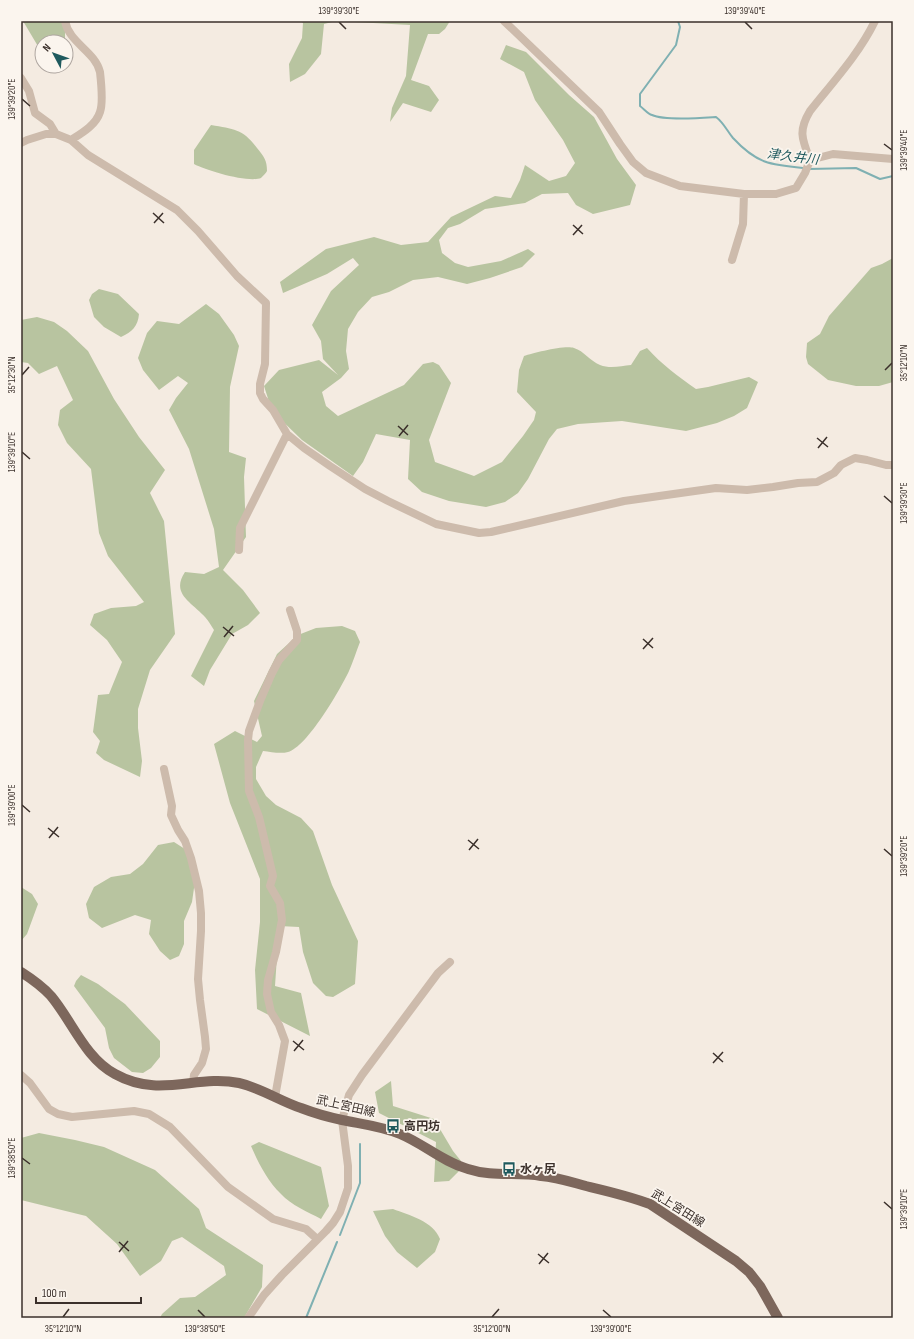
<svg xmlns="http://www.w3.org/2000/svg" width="914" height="1339" viewBox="0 0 914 1339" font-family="'Sofia Sans Condensed','Noto Sans JP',sans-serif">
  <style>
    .green { fill: #b8c4a0 }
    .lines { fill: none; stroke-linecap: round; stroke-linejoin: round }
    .stream { stroke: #7fb0b2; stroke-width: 2 }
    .minor { stroke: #cdbbac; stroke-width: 8 }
    .major { stroke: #7d675c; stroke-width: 10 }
    .ticks { fill: none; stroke: #3b302b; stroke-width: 1.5 }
    .labels { text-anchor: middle; stroke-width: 3.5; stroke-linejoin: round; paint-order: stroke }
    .street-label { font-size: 12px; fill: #3b302b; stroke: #fbf5ee }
    .poi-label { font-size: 12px; font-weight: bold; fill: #3b302b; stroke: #fbf5ee; text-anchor: start }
    .water-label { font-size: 13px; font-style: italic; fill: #1f5a5e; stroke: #fbf5ee }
    .neatline { fill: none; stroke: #3b302b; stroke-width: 1.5 }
    .ticks-label { font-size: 10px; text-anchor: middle; fill: #3b302b }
  </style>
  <rect width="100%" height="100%" fill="#f4ebe1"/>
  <path class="green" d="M23 21H64L65 25V41L42 42V53Z
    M300 21H450L445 29 439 34H428L411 80 429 86 439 100 431 112 403 103 390 122 392 108 406 76 410 25 336 21 324 24 321 54 305 74 290 82 289 64 302 38 303 23Z
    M506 45 526 52 569 95 594 117 617 159 636 185 630 205 593 214 576 205 568 193 542 194 525 203 485 209 460 224 448 228 439 240 442 253 455 263 468 267 501 261 528 249 535 254 522 267 490 278 467 284 438 277 413 280 389 292 372 297 358 312 348 329 346 351 349 369 341 378 322 392 326 406 338 416 404 385 423 364 433 362 439 365 451 383 429 440 435 462 474 476 502 462 523 436 534 420 536 412 517 392 519 370 524 356C534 353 564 345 574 348 584 351 590 361 600 365 610 369 621 366 631 365L640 351 647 348C661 364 679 377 696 389L708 387 749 377 758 382 747 408 734 416 717 423 686 431 622 421 578 424 557 429 549 439 528 479 518 493 505 502 486 507 449 501 422 492 408 479 410 440 376 434 363 462 353 476 302 440 272 411 264 386 279 370 319 360 338 375 323 359 321 341 312 325 331 291 359 265 353 258 327 274 283 293 280 282 326 249 374 237 401 245 428 242 451 217 495 196 511 198 520 180 525 165 549 181 566 176 575 163 563 140 535 100 524 72 500 59Z
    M211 125C234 129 243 129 257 148 264 157 267 160 267 171 266 173 263 176 261 178 249 183 207 171 194 164V150Z
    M893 258V382L879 386H856L828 380 808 364 806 357 807 343 820 334 829 316 871 268 882 264Z
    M99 289 118 294 139 314C138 326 132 332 121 337L104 327 94 317 89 300 92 294Z
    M206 304 219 314 234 335 239 346 230 387 229 452 246 458 244 477 246 537 223 570 243 590 260 613 248 625 232 634 210 670 204 686 191 676 214 630C211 626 209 621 205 617 193 603 170 594 185 572L204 574 219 567 214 529 189 449 169 410 176 398 188 383 178 376 159 390 143 370 138 358 147 333 157 321 179 324Z
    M37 317 54 322 67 331 88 351 114 399 139 437 165 470 150 493 164 521 175 634 150 670 138 709V728L142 761 140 777 104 760 96 753 100 741 93 732 98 695 109 694 122 662 107 640 90 625 94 614 111 608 136 606 144 602 108 556 99 533 91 469 67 443 58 425 60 410 73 400 57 366 39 374 28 363 21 362V320Z
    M342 626 355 631 360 642C356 652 353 662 349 671 340 690 307 747 288 752 281 754 271 752 263 751L256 767V779L266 796 276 805 301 818 313 831 332 885 358 941 355 984 333 997 326 996 313 983 303 952 299 927 279 926 275 986 301 993 310 1036 257 1009 255 970 260 922V879L230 803 214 744 235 731 257 742 262 736 254 701 277 654 298 635 316 628Z
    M174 842 188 851 197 867 192 902 184 921V944L179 956 170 960 160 951 149 934 151 920 135 915 102 928 89 918 86 904 94 887 111 877 130 874 143 864 158 845Z
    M21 887 32 894 38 904 27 934 21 941Z
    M81 975 98 984 125 1004 160 1041V1057L151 1068 143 1073 132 1072 114 1058 109 1048 105 1028 74 986 76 981Z
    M391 1081 393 1106 434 1119 453 1151 461 1161 460 1170 449 1181 434 1182 436 1142 379 1113 375 1092Z
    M39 1133 75 1140 104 1147 155 1170 199 1209 206 1228 263 1265 262 1287 244 1318H160L162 1314 180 1298 195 1297 226 1275 224 1266 182 1237 172 1241 161 1261 140 1276 117 1244 86 1216 21 1200V1138Z
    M259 1142 321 1167 329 1206 321 1219C308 1212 291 1205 281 1194 267 1180 259 1164 251 1146Z
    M393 1209C409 1215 433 1221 440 1239L435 1252 417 1268 397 1252 385 1236 373 1211Z"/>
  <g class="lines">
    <path class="stream" d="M678 21 680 27 676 45 640 94V106C644 109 648 114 652 115 665 121 701 118 716 117 724 123 727 131 733 138 757 164 771 165 804 168
      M809 169 856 168 880 179 893 176
      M340 1235 360 1183V1144
      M306 1318 337 1242"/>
    <path class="minor" d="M65 21C69 43 95 51 100 72 101 81 103 104 100 112 96 125 82 133 71 140
      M504 21 599 112 620 144 633 162 646 173 680 186 744 194H776L796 188 805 173 810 160C802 139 798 131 810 111 833 82 859 54 875 21
      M21 78 29 91 35 113 50 124 56 134
      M21 143 27 140 46 134H56L71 140 88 155 177 210 198 231 237 276 266 303 265 364 260 384V393L263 399 273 410 287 434 304 448 330 466 365 489 388 501 436 524 479 533 491 532 624 501 716 488 747 490 773 487 798 483 817 482 834 473 841 465 855 458 867 460 886 465H893
      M810 160 833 154 893 159
      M732 260 743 224 744 194
      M239 550 240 528 287 434
      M164 769 172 806 171 815 178 830 185 841 191 858 199 891 201 913V931L198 979 200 1000 205 1037 206 1049 202 1063 194 1075 193 1083
      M21 1075 30 1083 49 1109 58 1114 72 1117 134 1111 149 1114 170 1127 228 1187 273 1219 306 1229 317 1239
      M275 1097 285 1041 279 1025 271 1012 267 994 268 980 276 952 282 920 280 903 270 886 273 876 259 817 249 791 248 740 249 731 260 701 272 673 279 660 297 640V631L290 610
      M248 1318 264 1295 282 1275 326 1231 333 1223 340 1212 348 1188V1166L342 1120 349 1095 362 1075 438 973 450 962"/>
    <path class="major" d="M21 972C32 979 42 986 51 996 72 1021 85 1058 115 1074 160 1099 196 1074 239 1083 261 1088 280 1101 301 1108 314 1113 328 1117 342 1120 361 1124 381 1126 400 1134 424 1144 443 1162 468 1169 492 1177 517 1172 541 1176 556 1177 571 1182 586 1186 607 1191 629 1196 650 1204L736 1261 749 1272 760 1286 778 1318"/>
  </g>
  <path class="ticks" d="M339 22 346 29M745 22 752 29M22 99 30 106M884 144 892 150M153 213 164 223M154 223 163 213M573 225 583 234M573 235 582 225M885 370 892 363M22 375 29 367M398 426 408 435M399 436 408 425M817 438 828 447M818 448 827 437M22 452 30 459M884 496 892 503M223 627 234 636M224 637 233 626M643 639 653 648M643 649 653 638M22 805 30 812M48 828 59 837M49 838 58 827M468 840 479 849M884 849 892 856M469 850 478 839M293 1041 304 1050M294 1051 303 1040M713 1053 723 1062M713 1063 723 1052M22 1158 30 1164M884 1202 892 1209M119 1242 129 1251M119 1252 128 1241M538 1254 549 1263M539 1264 548 1253M198 1310 205 1317M603 1310 611 1317M63 1317 69 1309M492 1317 499 1309"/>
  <defs>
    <symbol id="bus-bare" viewBox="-9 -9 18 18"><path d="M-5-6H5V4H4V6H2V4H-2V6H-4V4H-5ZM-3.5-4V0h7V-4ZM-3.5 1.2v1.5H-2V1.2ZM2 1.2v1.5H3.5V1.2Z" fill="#1f5a5e" stroke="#fbf5ee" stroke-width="2.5" paint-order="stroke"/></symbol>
  </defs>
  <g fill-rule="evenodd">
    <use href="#bus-bare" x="383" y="1116" width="20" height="20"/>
    <use href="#bus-bare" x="499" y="1159" width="20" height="20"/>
  </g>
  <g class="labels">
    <g class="street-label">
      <text transform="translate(346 1106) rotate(13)" y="4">武上宮田線</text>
      <text transform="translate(678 1208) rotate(32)" y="4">武上宮田線</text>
    </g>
    <g class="poi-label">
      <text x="404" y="1130">高円坊</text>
      <text x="520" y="1173">水ヶ尻</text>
    </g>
    <g class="water-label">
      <text transform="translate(793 156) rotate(7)" y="5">津久井川</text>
    </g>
  </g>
  <rect width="914" height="1339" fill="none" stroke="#fbf5ee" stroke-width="44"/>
  <g transform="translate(54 54) rotate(311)"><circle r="19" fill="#fbf5ee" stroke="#aea6a0"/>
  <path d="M0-3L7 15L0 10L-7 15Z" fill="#1f5a5e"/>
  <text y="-6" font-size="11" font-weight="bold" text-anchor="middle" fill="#3b302b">N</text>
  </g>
  <path d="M36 1297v6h105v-6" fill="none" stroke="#3b302b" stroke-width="2"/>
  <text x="42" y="1297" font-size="12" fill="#3b302b" stroke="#fbf5ee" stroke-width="3" paint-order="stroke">100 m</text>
  <rect x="22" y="22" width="870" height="1295" class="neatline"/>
  <g class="ticks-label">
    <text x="339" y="14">139°39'30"E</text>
    <text x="745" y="14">139°39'40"E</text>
    <text transform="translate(11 99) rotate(-90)" y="4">139°39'20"E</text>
    <text transform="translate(903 150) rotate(-90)" y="4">139°39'40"E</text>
    <text transform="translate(903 363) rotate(-90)" y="4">35°12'10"N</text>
    <text transform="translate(11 375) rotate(-90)" y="4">35°12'30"N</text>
    <text transform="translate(11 452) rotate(-90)" y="4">139°39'10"E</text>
    <text transform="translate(903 503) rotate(-90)" y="4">139°39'30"E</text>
    <text transform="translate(11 805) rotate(-90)" y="4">139°39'00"E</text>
    <text transform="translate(903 856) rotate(-90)" y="4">139°39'20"E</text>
    <text transform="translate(11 1158) rotate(-90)" y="4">139°38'50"E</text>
    <text transform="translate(903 1209) rotate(-90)" y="4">139°39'10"E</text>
    <text x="63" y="1332">35°12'10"N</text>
    <text x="205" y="1332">139°38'50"E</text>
    <text x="492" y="1332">35°12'00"N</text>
    <text x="611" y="1332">139°39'00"E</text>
  </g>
</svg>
